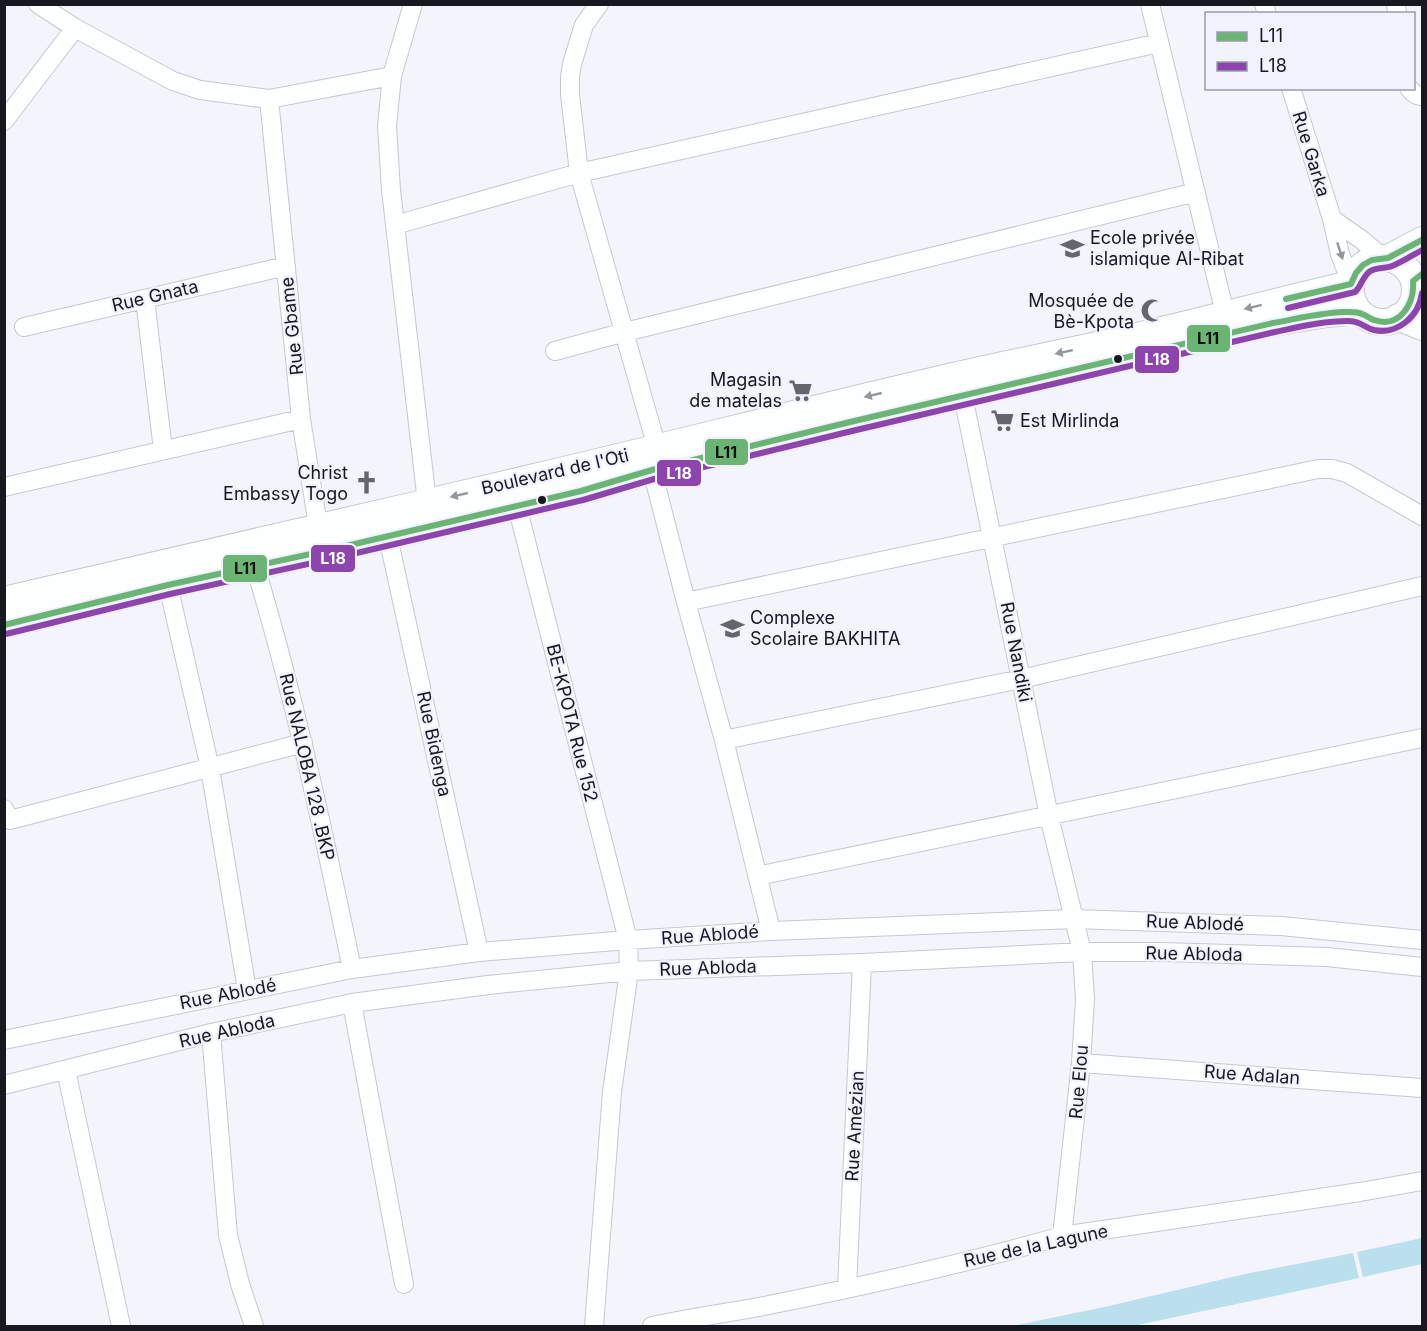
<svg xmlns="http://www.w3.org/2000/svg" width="1427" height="1331" viewBox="0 0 1427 1331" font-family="Inter,sans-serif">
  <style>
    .water { fill: #bae0ee }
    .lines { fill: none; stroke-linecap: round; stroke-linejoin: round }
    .street-casing { stroke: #c7c8cf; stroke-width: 20 }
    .secondary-casing { stroke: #c7c8cf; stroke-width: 28 }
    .street { stroke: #fdfeff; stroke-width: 18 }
    .secondary { stroke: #fdfeff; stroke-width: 26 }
    .bus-1-casing { stroke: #f0f3ff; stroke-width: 10 }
    .bus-2-casing { stroke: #f0f3ff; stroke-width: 10 }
    .bus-1 { stroke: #6bb574; stroke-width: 6 }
    .bus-2 { stroke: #8e44ad; stroke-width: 6 }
    .oneway { fill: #96979b }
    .bus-dot { fill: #171920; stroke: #f0f3ff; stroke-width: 2 }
    .labels { text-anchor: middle; stroke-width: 4.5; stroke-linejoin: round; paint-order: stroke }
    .street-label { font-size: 18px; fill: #171920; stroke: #f0f3ff }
    .poi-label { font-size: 18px; fill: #171920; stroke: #f0f3ff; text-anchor: start }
    .line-badge { stroke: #f0f3ff; stroke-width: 2 }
    .badge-label { font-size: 16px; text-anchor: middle; font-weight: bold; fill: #fff }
    .pale-badge-label { font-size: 16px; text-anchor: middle; font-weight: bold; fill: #111 }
  </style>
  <rect width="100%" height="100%" fill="#f4f5fc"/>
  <path class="water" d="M1422 1238V1264L1363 1277 1357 1252Z
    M1353 1253 1359 1278 1133 1326H1012L1109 1306 1245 1274Z"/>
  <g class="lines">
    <defs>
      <path id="street" d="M38 4 75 28 173 81 200 90 269 99 392 76
        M413 4 392 76 387 126 391 190 427 502
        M599 4 584 25 572 64 570 77V94L579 173 657 448
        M1150 4 1228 326
        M1264 4 1267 14
        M1396 4 1397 14
        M1291 88 1332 219 1340 254 1351 283
        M1409 88C1413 93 1416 96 1422 96
        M269 99 301 419 320 538
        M4 121 75 28
        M1332 219 1362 240 1383 258
        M395 225 579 173 1159 43
        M145 299 163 450
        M24 327 286 266
        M555 351 625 332 1196 192
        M961 386 1049 816 1082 952 1085 999 1081 1063 1062 1236
        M652 470 686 602 724 740 771 931
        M4 487 301 419
        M517 506 628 940 629 971 612 1092 594 1326
        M388 537 479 952
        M255 566C295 699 324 834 352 969
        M168 585 210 768 247 990
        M686 602 1318 469H1332L1347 473 1422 516
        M724 740 1021 679 1422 586
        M4 809 10 820 303 743
        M757 876 1422 738
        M352 1003 404 1284
        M211 1033 228 1235 240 1284 254 1326
        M4 1040 352 969 479 952 628 940 771 931 1074 919 1281 926 1422 940
        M1081 1063 1422 1088
        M66 1070 121 1326
        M4 1085 211 1033 352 1003 488 985 629 971 862 963 1082 952H1162L1327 957 1422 967
        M847 1288 862 963
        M652 1326C689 1318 727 1313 764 1306 864 1286 964 1264 1062 1236L1360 1192 1422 1181"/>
      <path id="secondary" d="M1388 258 1422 240
        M1351 290a32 32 0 1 1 64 0a32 32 0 1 1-64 0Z
        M1398 317 1422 327
        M4 600C183 558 361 518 539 476 679 443 818 407 958 375 1010 363 1063 353 1115 341 1194 323 1272 302 1351 284
        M4 625 168 585 329 550 581 491 652 470 850 422 1273 323 1327 314 1359 311"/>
    </defs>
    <use href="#street" class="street-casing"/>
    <use href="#secondary" class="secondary-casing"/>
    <use href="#street" class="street"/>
    <use href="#secondary" class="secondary"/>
    <defs>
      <path id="bus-1" d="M1286 299 1351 284 1356 273 1363 265 1372 260 1388 258 1422 240
        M4 625 168 585 329 550 581 491 652 470 850 422 1273 323C1296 319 1319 313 1343 312 1349 312 1356 311 1362 314 1366 315 1370 319 1374 320 1400 329 1415 303 1413 281L1422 274"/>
      <path id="bus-2" d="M1288 308 1355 292C1361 287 1362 278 1369 272 1375 267 1384 269 1392 266 1402 262 1413 255 1422 250
        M6 634 170 594 331 559 583 500 654 479 852 431 1275 332C1299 327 1323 321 1348 321 1361 321 1363 327 1374 330 1398 335 1419 316 1422 293"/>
    </defs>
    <use href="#bus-1" class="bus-1-casing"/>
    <use href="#bus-2" class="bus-2-casing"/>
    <use href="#bus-1" class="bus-1"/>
    <use href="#bus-2" class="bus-2"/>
  </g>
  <defs><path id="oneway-solid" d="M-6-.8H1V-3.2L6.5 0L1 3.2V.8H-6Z" transform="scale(1.5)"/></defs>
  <g class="oneway">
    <use href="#oneway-solid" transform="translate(1340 251) rotate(72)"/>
    <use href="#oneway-solid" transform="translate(1253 307) rotate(166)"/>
    <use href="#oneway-solid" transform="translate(1064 352) rotate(168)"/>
    <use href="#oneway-solid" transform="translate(873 395) rotate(167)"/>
    <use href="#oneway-solid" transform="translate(459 495) rotate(167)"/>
  </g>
  <defs>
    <symbol id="school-bare" viewBox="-9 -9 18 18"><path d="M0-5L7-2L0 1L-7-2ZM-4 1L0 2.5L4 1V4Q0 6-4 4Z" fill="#64666d" stroke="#f0f3ff" stroke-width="2.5" paint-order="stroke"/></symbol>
    <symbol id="mosque-bare" viewBox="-9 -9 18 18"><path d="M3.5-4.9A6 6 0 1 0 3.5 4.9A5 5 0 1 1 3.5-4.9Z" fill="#64666d" stroke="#f0f3ff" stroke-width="2.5" paint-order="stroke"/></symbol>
    <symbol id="supermarket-bare" viewBox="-9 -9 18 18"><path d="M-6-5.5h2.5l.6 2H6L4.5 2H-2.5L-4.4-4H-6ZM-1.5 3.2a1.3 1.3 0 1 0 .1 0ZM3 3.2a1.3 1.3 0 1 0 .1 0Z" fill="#64666d" stroke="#f0f3ff" stroke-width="2.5" paint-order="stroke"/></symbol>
    <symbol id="church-bare" viewBox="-9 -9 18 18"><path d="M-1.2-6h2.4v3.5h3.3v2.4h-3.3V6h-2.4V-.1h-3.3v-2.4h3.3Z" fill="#64666d" stroke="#f0f3ff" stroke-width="2.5" paint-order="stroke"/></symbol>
  </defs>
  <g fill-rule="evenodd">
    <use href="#school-bare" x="1056" y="232" width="33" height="33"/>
    <use href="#mosque-bare" x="1136" y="294" width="33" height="33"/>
    <use href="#supermarket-bare" x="784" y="374" width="33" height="33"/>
    <use href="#supermarket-bare" x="986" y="404" width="33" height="33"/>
    <use href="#church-bare" x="350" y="466" width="33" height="33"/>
    <use href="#school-bare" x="716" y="612" width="33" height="33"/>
  </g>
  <g class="bus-dot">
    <circle cx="1118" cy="359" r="5"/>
    <circle cx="542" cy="500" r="5"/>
  </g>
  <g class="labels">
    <g class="street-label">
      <text transform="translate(1311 154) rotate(73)" y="6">Rue Garka</text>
      <text transform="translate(155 296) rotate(-13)" y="6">Rue Gnata</text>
      <text transform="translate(292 326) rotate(-96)" y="6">Rue Gbame</text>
      <text transform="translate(555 472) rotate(-13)" y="6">Boulevard de l'Oti</text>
      <text transform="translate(1016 652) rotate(79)" y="6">Rue Nandiki</text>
      <text transform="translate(572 723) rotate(76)" y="6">BE-KPOTA Rue 152</text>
      <text transform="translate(434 744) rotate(78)" y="6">Rue Bidenga</text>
      <text transform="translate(307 767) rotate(77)" y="6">Rue NALOBA 128 .BKP</text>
      <text transform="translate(1195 923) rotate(2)" y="6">Rue Ablodé</text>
      <text transform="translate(710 935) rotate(-4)" y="6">Rue Ablodé</text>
      <text transform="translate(1194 954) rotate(1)" y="6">Rue Abloda</text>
      <text transform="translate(708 968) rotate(-2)" y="6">Rue Abloda</text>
      <text transform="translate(228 994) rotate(-11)" y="6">Rue Ablodé</text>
      <text transform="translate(227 1031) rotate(-13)" y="6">Rue Abloda</text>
      <text transform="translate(1252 1075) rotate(4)" y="6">Rue Adalan</text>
      <text transform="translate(1079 1082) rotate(-85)" y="6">Rue Elou</text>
      <text transform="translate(855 1126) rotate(-87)" y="6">Rue Amézian</text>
      <text transform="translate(1036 1246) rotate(-12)" y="6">Rue de la Lagune</text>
    </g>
    <g class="poi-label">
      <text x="1090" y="244">Ecole privée<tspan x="1090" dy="21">islamique Al-Ribat</tspan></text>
      <text x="1134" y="307" text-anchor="end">Mosquée de<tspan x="1134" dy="21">Bè-Kpota</tspan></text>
      <text x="782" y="386" text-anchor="end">Magasin<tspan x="782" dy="21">de matelas</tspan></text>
      <text x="1020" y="427">Est Mirlinda</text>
      <text x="348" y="479" text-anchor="end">Christ<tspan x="348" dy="21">Embassy Togo</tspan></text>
      <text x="750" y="624">Complexe<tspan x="750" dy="21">Scolaire BAKHITA</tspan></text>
    </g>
  </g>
  <g class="line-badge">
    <rect x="1186" y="324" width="45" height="29" rx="6" fill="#6bb574"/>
    <rect x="1134" y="345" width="46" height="29" rx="6" fill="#8e44ad"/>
    <rect x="704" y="438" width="45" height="28" rx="6" fill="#6bb574"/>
    <rect x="656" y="459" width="46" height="28" rx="6" fill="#8e44ad"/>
    <rect x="310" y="544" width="46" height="29" rx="6" fill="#8e44ad"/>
    <rect x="222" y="554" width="46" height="29" rx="6" fill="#6bb574"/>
  </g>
  <g class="badge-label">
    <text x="1157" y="365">L18</text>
    <text x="679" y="479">L18</text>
    <text x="333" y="564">L18</text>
  </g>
  <g class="pale-badge-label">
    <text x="1208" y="344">L11</text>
    <text x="726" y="458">L11</text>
    <text x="245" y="574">L11</text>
  </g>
  <rect width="1427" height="1331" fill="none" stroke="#171920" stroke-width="12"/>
  <rect x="1205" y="12" width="210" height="78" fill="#f0f3ff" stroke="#999ca6" stroke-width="1.5"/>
  <rect x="1217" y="32" width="30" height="9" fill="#6bb574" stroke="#999ca6" stroke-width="1.5"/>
  <text x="1259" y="42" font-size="18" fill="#171920">L11</text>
  <rect x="1217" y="62" width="30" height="9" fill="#8e44ad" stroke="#999ca6" stroke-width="1.5"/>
  <text x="1259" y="72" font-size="18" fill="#171920">L18</text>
</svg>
